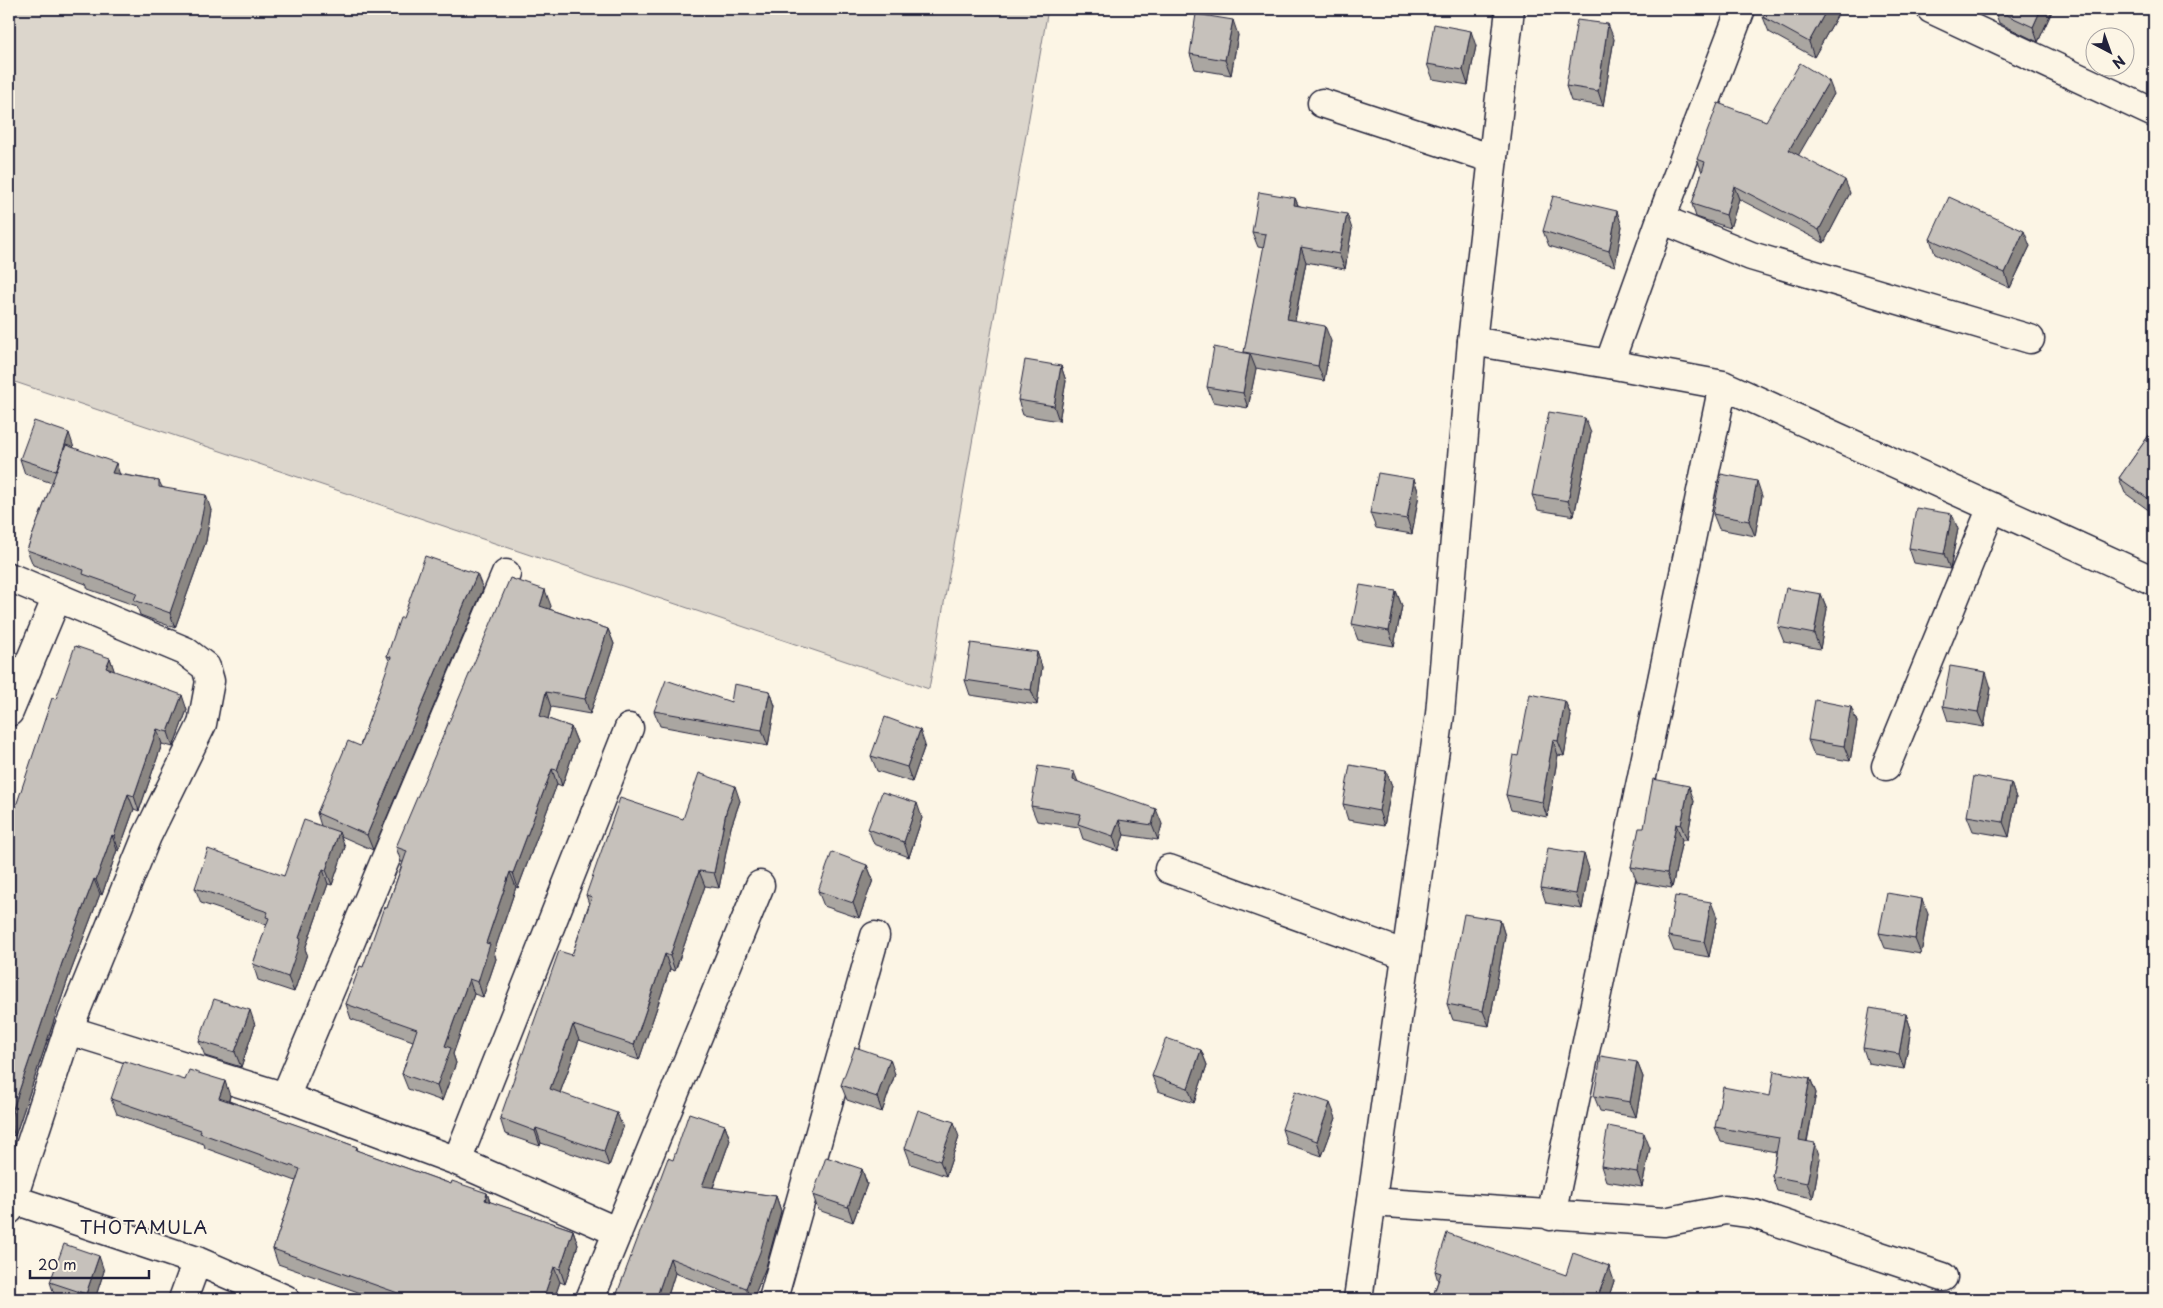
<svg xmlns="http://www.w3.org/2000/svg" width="2163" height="1308" viewBox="0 0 2163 1308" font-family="'Playpen Sans',sans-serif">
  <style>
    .green { fill: #dcd6cc; stroke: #7f7c84 }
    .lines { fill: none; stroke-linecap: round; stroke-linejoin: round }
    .street-casing { stroke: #22223b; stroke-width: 31 }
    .secondary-casing { stroke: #22223b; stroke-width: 31 }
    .street { stroke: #fcf5e5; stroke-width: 28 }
    .secondary { stroke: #fcf5e5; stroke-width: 28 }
    .wall { fill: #aaa6a1; stroke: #22223b }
    .shaded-wall { fill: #8b8783; stroke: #22223b }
    .building { fill: #c6c1bb; stroke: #22223b }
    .labels { text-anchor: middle; stroke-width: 4; stroke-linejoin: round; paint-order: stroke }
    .quarter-label { font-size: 18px; letter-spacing: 1px; fill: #22223b; stroke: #fcf5e5 }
  </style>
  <rect width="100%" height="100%" fill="#fcf5e5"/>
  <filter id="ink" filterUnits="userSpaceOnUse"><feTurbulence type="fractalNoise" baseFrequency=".02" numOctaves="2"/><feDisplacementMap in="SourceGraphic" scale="10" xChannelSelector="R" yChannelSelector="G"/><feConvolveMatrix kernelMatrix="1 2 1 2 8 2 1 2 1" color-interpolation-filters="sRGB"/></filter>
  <g filter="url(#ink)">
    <path class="green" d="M9 9H1048L929 689 9 380Z"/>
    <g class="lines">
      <defs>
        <path id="street" d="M1931 9 2154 113
          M1322 103 1493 159
          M1661 219 1751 256 2030 339
          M1472 341 1609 364 1661 219 1741 9
          M1609 364 1723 385 2154 581
          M9 577 185 651 206 667 210 681 202 724 147 836 68 1030 9 1210
          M9 712 57 597
          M1886 766 1992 507
          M1169 869 1406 955
          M68 1030 285 1097 457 1161 618 1232
          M285 1097 506 574
          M457 1161 629 728
          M9 1198 197 1261 285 1299
          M1372 1202 1664 1222 1725 1210 1754 1214 1943 1277
          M1551 1216 1723 385
          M183 1299 197 1261
          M590 1299 760 885
          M773 1299 875 936"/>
        <path id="secondary" d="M1358 1299 1440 714 1472 341 1510 9"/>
      </defs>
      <use href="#street" class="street-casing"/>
      <use href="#secondary" class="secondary-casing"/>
      <use href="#street" class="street"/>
      <use href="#secondary" class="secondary"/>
    </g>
    <path class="wall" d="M1768 9H1834L1837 16 1814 57 1769 32 1763 17Z
      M1994 9H2053L2038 42 1999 23Z
      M1238 35 1231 75 1195 69 1190 54Z
      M1614 39 1603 106 1571 101 1566 86Z
      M1476 46 1468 85 1433 79 1427 64Z
      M1834 94 1798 155 1850 193 1824 243 1739 199 1730 228 1696 217 1692 204 1702 172 1697 159 1766 121Z
      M1295 198 1298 205 1352 229 1345 269 1306 262 1295 321 1331 341 1324 381 1256 368 1248 408 1213 402 1207 387 1244 353 1264 248 1258 247 1252 232Z
      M1622 226 1615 266 1549 246 1543 231Z
      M1930 239 2030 246 2010 288 1935 254Z
      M1061 366 1066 381 1059 421 1023 415 1018 400Z
      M2154 428V514L2125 493 2119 478Z
      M1591 433 1574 516 1538 510 1532 495Z
      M74 448 120 474 159 481 162 487 211 510 206 541 175 628 140 615 137 606 88 589 86 584 33 565 27 550 52 483 25 474 20 459Z
      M1414 479 1419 494 1412 534 1376 528 1370 513Z
      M1762 496 1755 536 1719 529 1713 514Z
      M1958 529 1950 569 1914 563 1909 548Z
      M483 589 373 850 341 836 345 847 332 885 328 884 305 949 307 954 294 992 258 980 253 964 267 925 201 903 195 888 284 876 321 826 317 813 360 746 390 662 387 656 403 618Z
      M1396 591 1402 606 1394 646 1358 640 1352 624Z
      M1821 594 1827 609 1820 649 1784 642 1778 627Z
      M551 606 549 609 608 629 614 644 590 714 551 707 548 719 571 727 577 742 562 786 557 784 518 888 516 887 494 952 496 959 483 997 474 994 453 1054 456 1063 442 1101 408 1089 402 1074 413 1041 351 1019 346 1004 363 967 387 908 403 862H401L396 847Z
      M1037 652 1042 667 1037 705 970 695 965 680Z
      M110 658 114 671 187 710 173 747 162 744 139 811 134 809 119 851 117 850 102 895 100 894 68 979 15 1136 9 1134V822L15 809 56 699Z
      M1991 688 1984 727 1948 721 1943 706Z
      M770 691 775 706 768 746 660 726 654 711 731 702Z
      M1565 701 1571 716 1564 756 1558 755 1547 817 1511 810 1506 795 1518 756Z
      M1851 707 1857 722 1850 761 1814 755 1808 740Z
      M925 745 912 782 877 771 871 756Z
      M1386 771 1392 786 1384 826 1348 820 1343 804Z
      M1078 782 1162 824 1158 840 1124 835 1118 851 1083 839 1079 827 1037 821 1031 806Z
      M2011 783 2016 798 2009 837 1973 831 1967 816Z
      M740 801 731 827 719 888 705 886 675 971 670 969 639 1060 579 1040 560 1093 623 1128 609 1166 541 1143 540 1146 505 1134 500 1118 572 955 589 904 586 895 683 819Z
      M1694 801 1687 840H1682L1672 888 1637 882 1631 867 1644 828Z
      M922 818 909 857 874 844 868 829Z
      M867 865 873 880 859 918 824 906 818 891Z
      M1589 869 1582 909 1546 903 1541 888Z
      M1928 914 1921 954 1885 948 1879 933Z
      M1717 917 1709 957 1674 951 1668 936Z
      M1500 920 1505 936 1489 1026 1453 1020 1447 1004Z
      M1906 1014 1911 1029 1904 1069 1868 1063 1863 1048Z
      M255 1025 241 1067 205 1056 199 1041Z
      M1201 1050 1207 1065 1194 1103 1158 1091 1152 1076Z
      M1637 1062 1643 1077 1636 1117 1600 1111 1594 1096Z
      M895 1074 882 1112 847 1100 841 1085Z
      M1810 1078 1816 1093 1807 1142 1820 1158 1813 1198 1777 1191 1772 1176 1776 1152 1721 1142 1715 1127 1770 1096Z
      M185 1080 230 1096 229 1101 357 1147 358 1151 451 1184 487 1193 490 1202 573 1230 578 1245 565 1284 560 1282 554 1299H378L278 1264 273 1249 296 1181 205 1148 204 1144 117 1114 111 1099Z
      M1336 1118 1322 1156 1287 1144 1282 1129Z
      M725 1125 730 1140 713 1188 776 1196 781 1211 766 1267 753 1299H742L675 1273 667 1299 673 1160Z
      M959 1137 946 1176 911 1164 905 1148Z
      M1650 1148 1642 1187 1606 1181 1601 1166Z
      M862 1169 867 1184 853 1222 818 1210 813 1195Z
      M104 1271 95 1299H62L55 1297 50 1282Z
      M1435 1271 1566 1275 1614 1281 1608 1299H1432L1438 1281Z"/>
    <path class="shaded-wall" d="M1827 9H1834L1837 16 1814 57 1809 42Z
      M2041 9H2053L2038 42 2033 27Z
      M1233 20 1238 35 1231 75 1225 60Z
      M1608 24 1614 39 1603 106 1598 91Z
      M1471 31 1476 46 1468 85 1463 70Z
      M1829 81 1834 94 1794 163 1789 150Z
      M1845 180 1850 193 1824 243 1819 230Z
      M1734 186 1739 199 1730 228 1726 215Z
      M1295 198 1301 213 1294 205Z
      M1617 211 1622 226 1615 266 1609 251Z
      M1347 214 1352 229 1345 269 1339 254Z
      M2024 231 2030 246 2010 288 2005 273Z
      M1301 247 1306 262 1292 334 1287 319Z
      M1325 326 1331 341 1324 381 1318 366Z
      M1250 354 1256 369 1248 408 1243 393Z
      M1061 366 1066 381 1059 421 1054 406Z
      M1585 418 1591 433 1574 516 1568 501Z
      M69 433 74 448 56 471Z
      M116 463 121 478 112 473Z
      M1414 479 1419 494 1412 534 1407 519Z
      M1757 481 1762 496 1755 536 1749 521Z
      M206 495 211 510 206 541 175 628 170 613Z
      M1952 514 1958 529 1950 569 1944 554Z
      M477 574 483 589 373 850 367 835Z
      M545 590 551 606 545 621 540 606Z
      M1396 591 1402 606 1394 646 1389 631Z
      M1821 594 1827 609 1820 649 1814 634Z
      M608 629 614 644 590 714 585 699Z
      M1037 652 1042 667 1037 705 1031 690Z
      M110 658 115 673 106 668Z
      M1986 672 1991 688 1984 727 1978 712Z
      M770 691 775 706 768 746 762 730Z
      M546 692 551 707 545 731 540 716Z
      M182 695 187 710 173 747 168 732Z
      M1565 701 1571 716 1564 756 1558 741Z
      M1851 707 1857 722 1850 761 1844 746Z
      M571 727 577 742 562 786 557 770Z
      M157 729 162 744 139 811 134 796Z
      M920 730 925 745 912 782 907 767Z
      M1553 740 1558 755 1547 817 1542 802Z
      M552 769 557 784 518 888 513 873Z
      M1386 771 1392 786 1384 826 1379 811Z
      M1074 772 1080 787 1073 780Z
      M2011 783 2016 798 2009 837 2003 822Z
      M735 786 740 801 731 827 719 888 714 873 726 812Z
      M1689 786 1694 801 1687 840 1681 825Z
      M128 794 134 809 119 851 114 836Z
      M917 803 922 818 909 857 904 842Z
      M1156 809 1162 824 1158 840 1152 825Z
      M1119 820 1124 835 1118 851 1113 836Z
      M1676 824 1682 840 1672 888 1667 873Z
      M339 832 345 847 332 885 326 870Z
      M112 835 117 850 102 895 96 880Z
      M1584 854 1589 869 1582 909 1576 894Z
      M867 865 873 880 859 918 853 903Z
      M323 869 328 884 305 949 307 954 294 992 288 977 299 938Z
      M699 871 705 886 675 971 670 956Z
      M510 872 516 887 494 952 496 959 483 997 478 982 486 943Z
      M94 879 100 894 68 979 15 1136 9 1121 62 963Z
      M1922 899 1928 914 1921 954 1915 939Z
      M1711 902 1717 917 1709 957 1704 942Z
      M1500 920 1505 936 1489 1026 1483 1011Z
      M665 954 670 969 639 1060 634 1045Z
      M469 979 474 994 453 1054 456 1063 442 1101 437 1086 445 1046Z
      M250 1010 255 1025 241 1067 235 1052Z
      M1906 1014 1911 1029 1904 1069 1899 1054Z
      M573 1025 579 1040 556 1104 550 1089Z
      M1201 1050 1207 1065 1194 1103 1188 1088Z
      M890 1059 895 1074 882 1112 877 1097Z
      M1637 1062 1643 1077 1636 1117 1630 1102Z
      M1810 1078 1816 1093 1804 1155 1799 1140Z
      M225 1081 230 1096 225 1113 219 1098Z
      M1330 1103 1336 1118 1322 1156 1317 1141Z
      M617 1113 623 1128 609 1166 604 1151Z
      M954 1122 959 1137 946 1176 940 1161Z
      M725 1125 730 1140 708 1201 702 1186Z
      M536 1128 541 1143 540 1146 535 1131Z
      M1644 1133 1650 1148 1642 1187 1637 1172Z
      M1815 1143 1820 1158 1813 1198 1807 1183Z
      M862 1169 867 1184 853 1222 848 1207Z
      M487 1193 492 1208 485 1200Z
      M776 1196 781 1211 766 1267 753 1299H750L746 1288Z
      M573 1230 578 1245 565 1284 560 1269Z
      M99 1256 104 1271 95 1299H88L86 1294Z
      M670 1258 675 1273 667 1299H656Z
      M1609 1266 1614 1281 1608 1299H1597Z
      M554 1267 560 1282 554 1299H543Z
      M1564 1293 1566 1299H1561Z"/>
    <path class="building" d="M1768 9H1827L1809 42 1763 17Z
      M1994 9H2041L2033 27Z
      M1196 14 1233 20 1225 60 1190 54Z
      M1577 20 1608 24 1598 91 1566 86Z
      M1434 24 1471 31 1463 70 1427 64Z
      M1800 63 1829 81 1789 150 1845 180 1819 230 1734 186 1726 215 1692 204 1705 162 1697 159 1718 103 1766 121Z
      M1259 192 1295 198 1294 205 1347 214 1339 254 1301 247 1287 319 1325 326 1318 366 1244 352 1266 234 1252 232Z
      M1553 196 1617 211 1609 251 1543 231Z
      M1949 197 2024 231 2005 273 1930 239Z
      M1214 347 1250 354 1243 393 1207 387Z
      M1025 360 1061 366 1054 406 1018 400Z
      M1549 412 1585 418 1568 501 1532 495Z
      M34 421 69 433 56 471 20 459Z
      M2154 428V500L2153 502 2119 478Z
      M66 445 116 463 112 473 159 481V487L206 495 200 526 170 613 134 600 137 593 83 574 84 570 27 550Z
      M1378 473 1414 479 1407 519 1370 513Z
      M1721 474 1757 481 1749 521 1713 514Z
      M1916 508 1952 514 1944 554 1909 548Z
      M425 556 477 574 367 835 317 813 348 741 360 746 391 657 387 656 400 618H403Z
      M510 578 545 590 540 606 608 629 585 699 546 692 540 716 571 727 557 770 552 769 513 873 510 872 486 943 490 944 478 982 469 979 445 1046 451 1048 437 1086 402 1074 417 1029 346 1004 360 966 363 967 384 907 387 908 407 851 396 847Z
      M1360 585 1396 591 1389 631 1352 624Z
      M1786 588 1821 594 1814 634 1778 627Z
      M971 643 1037 652 1031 690 965 680Z
      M75 646 110 658 106 668 182 695 168 732 157 729 134 796 128 794 114 836 112 835 96 880 94 879 62 963 9 1121V822L13 809H15L52 698 56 699Z
      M1950 666 1986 672 1978 712 1943 706Z
      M666 680 731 702 734 684 770 691 762 730 654 711Z
      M1530 694 1565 701 1558 741 1553 740 1542 802 1506 795 1513 755 1518 756Z
      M1815 700 1851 707 1844 746 1808 740Z
      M885 717 920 730 907 767 871 756Z
      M1350 765 1386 771 1379 811 1343 804Z
      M1038 766 1074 772 1073 780 1156 809 1152 825 1119 820 1113 836 1078 824 1081 814 1031 806Z
      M699 773 735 786 726 812 714 873 699 871 670 956 665 954 634 1045 573 1025 550 1089 617 1113 604 1151 536 1128 535 1131 500 1118 559 951 572 955 592 897 586 895 620 798 683 819Z
      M1974 776 2011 783 2003 822 1967 816Z
      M1653 779 1689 786 1681 825 1676 824 1667 873 1631 867 1639 828H1644Z
      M882 792 917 803 904 842 868 829Z
      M304 820 339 832 326 870 323 869 299 938 301 939 288 977 253 964 269 918 266 917 268 912 195 888 208 849 284 876Z
      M1548 848 1584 854 1576 894 1541 888Z
      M832 852 867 865 853 903 818 891Z
      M1887 893 1922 899 1915 939 1879 933Z
      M1675 896 1711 902 1704 942 1668 936Z
      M1464 914 1500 920 1483 1011 1447 1004Z
      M214 999 250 1010 235 1052 199 1041Z
      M1870 1008 1906 1014 1899 1054 1863 1048Z
      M1166 1038 1201 1050 1188 1088 1152 1076Z
      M855 1047 890 1059 877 1097 841 1085Z
      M1601 1056 1637 1062 1630 1102 1594 1096Z
      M124 1061 185 1080 189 1070 225 1081 219 1098 314 1131 357 1147 356 1150 451 1184 452 1181 487 1193 485 1200 573 1230 560 1269 554 1267 543 1299H415L273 1249 300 1169 200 1133 201 1130 111 1099Z
      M1774 1071 1810 1078 1799 1140 1815 1143 1807 1183 1772 1176 1779 1138 1715 1127 1723 1087 1770 1096Z
      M1295 1091 1330 1103 1317 1141 1282 1129Z
      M918 1110 954 1122 940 1161 905 1148Z
      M689 1113 725 1125 702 1186 776 1196 760 1252 746 1288 670 1258 656 1299H615L668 1158 673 1160Z
      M1608 1126 1644 1133 1637 1172 1601 1166Z
      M826 1157 862 1169 848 1207 813 1195Z
      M1447 1233 1566 1275 1573 1253 1609 1266 1597 1299H1583L1564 1293 1561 1299H1432L1441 1273 1435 1271Z
      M64 1244 99 1256 86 1294 50 1282Z"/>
  </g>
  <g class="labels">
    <g class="quarter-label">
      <text x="144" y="1234">THOTAMULA</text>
    </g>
  </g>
  <rect width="2163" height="1308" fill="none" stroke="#fcf5e5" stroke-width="30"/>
  <rect x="15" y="15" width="2133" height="1278" fill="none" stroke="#22223b" stroke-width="2" filter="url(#ink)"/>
  <g transform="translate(2110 52) rotate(139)"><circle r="24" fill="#fcf5e5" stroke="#a5a1a1"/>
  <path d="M0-4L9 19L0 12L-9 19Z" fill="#22223b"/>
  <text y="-8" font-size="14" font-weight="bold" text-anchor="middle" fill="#22223b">N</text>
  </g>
  <path d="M30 1270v8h119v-8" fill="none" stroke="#22223b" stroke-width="2.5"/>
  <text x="38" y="1270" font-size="15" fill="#22223b" stroke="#fcf5e5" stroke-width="4" paint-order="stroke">20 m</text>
</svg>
